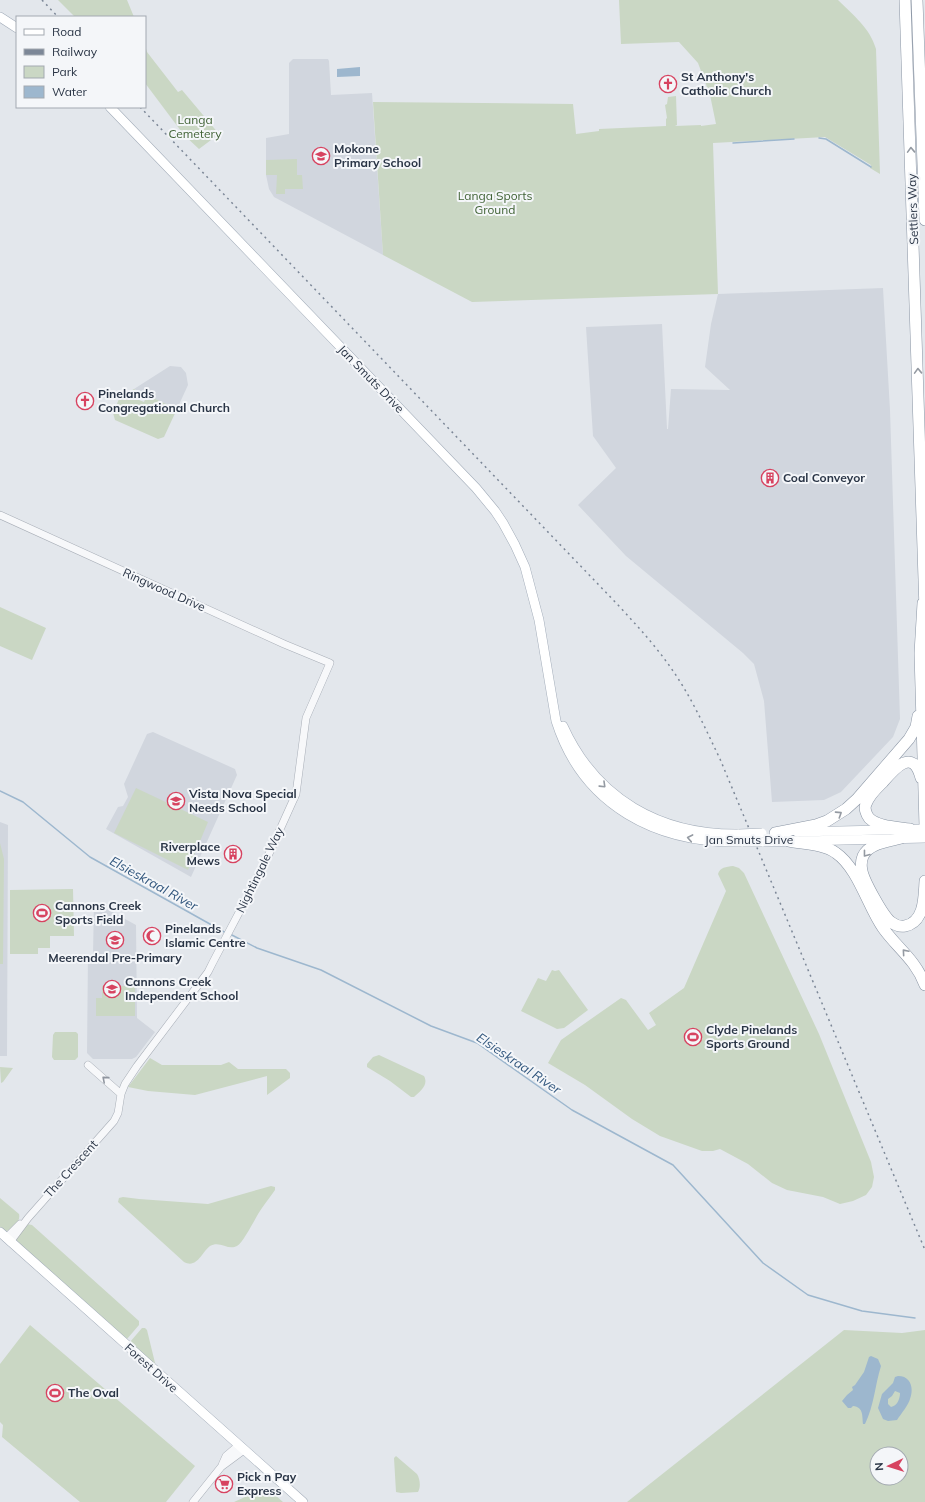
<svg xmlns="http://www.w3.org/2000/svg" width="925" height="1502" viewBox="0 0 925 1502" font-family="Mulish,sans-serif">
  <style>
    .built { fill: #d1d6de }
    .green { fill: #cad7c4; fill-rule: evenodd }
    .water { fill: #9db7ce; fill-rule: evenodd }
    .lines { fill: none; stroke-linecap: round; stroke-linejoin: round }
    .stream { stroke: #9db7ce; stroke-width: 1.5 }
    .minor-casing { stroke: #a8aeb7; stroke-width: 8 }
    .major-casing { stroke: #a2acb9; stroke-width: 10 }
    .highway-casing { stroke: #8a95a4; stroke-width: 12 }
    .minor { stroke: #f7f8fa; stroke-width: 7 }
    .major { stroke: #fff; stroke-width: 9 }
    .highway { stroke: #fff; stroke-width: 11 }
    .rail { stroke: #7c8797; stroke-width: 1.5; stroke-dasharray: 2 4; stroke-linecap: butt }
    .major-bridge-casing { stroke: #a2acb9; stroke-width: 10; stroke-linecap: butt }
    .major-bridge { stroke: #fff; stroke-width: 9 }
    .oneway { stroke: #949aa2 }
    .oneway2 { stroke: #9096a0 }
    .labels { text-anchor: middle; stroke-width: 4; stroke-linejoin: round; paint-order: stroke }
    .poi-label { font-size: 12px; font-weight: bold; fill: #2a3546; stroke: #f4f6f9; text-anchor: start }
    .park-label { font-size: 12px; fill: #416336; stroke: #f4f6f9 }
    .street-label { font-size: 12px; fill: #2a3546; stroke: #f4f6f9 }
    .water-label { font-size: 13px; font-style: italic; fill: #31567d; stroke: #f4f6f9 }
  </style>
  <rect width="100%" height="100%" fill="#e3e7ec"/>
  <path class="built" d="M293 59H328L329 61 331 95 372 93 383 255 274 197 269 189 266 175V138L289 134V63Z
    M883 288 890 410 900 719 893 737 841 792 824 800 772 802 764 701 754 664 743 653 626 556 578 505 616 468 593 436 586 327 662 324 667 429H668L671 389 730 390 705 367 711 324 718 294Z
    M170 366 181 367 186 373 188 385 177 409 134 389Z
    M153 732 235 769 237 775 191 877 106 829 118 807 123 806 128 797 124 784 147 734Z
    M0 822 8 825 7 1056H0Z
    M94 902 136 925 137 1018 155 1032 136 1057 132 1059H93L87 1053 88 955H93Z"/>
  <path class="green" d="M58 0H127L134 17H75Z
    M619 0H838C853 15 870 28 876 49L880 174 870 168 871 165 825 137 713 143 718 294 472 302 383 255 373 102 573 104 576 134 599 131V129L666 126V119L667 118 665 105 667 104 668 97 676 96 677 125 675 126 701 125V126L716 124 710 95 698 63 679 42 621 44Z
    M145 45 147 52 178 92 182 90 219 134 199 149 184 135 145 83Z
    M297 159V175H302L303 189H285V194H276L277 175H266V160Z
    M134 389 137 391 134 398 144 402 147 395 177 409 164 437 158 439 115 420 113 413 119 399Z
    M0 607 46 628 32 660 0 646Z
    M136 788 208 822 188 870 114 833Z
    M0 843 4 859 3 964H0Z
    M733 866 739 868 744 873 819 1034 871 1162 874 1177 872 1187 866 1195 853 1201 840 1204 823 1197 787 1190 772 1183 748 1164 720 1149 713 1151H702L660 1136 632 1119 585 1085 548 1063 561 1040 621 998 626 1000 648 1030 656 1025 649 1013 684 988 726 891 718 874C720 867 726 867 733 866Z
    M73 889 74 936H50V948H38V954H10V890Z
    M552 970 555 971 559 970 588 1010 564 1028 557 1029 521 1011 538 978 546 981Z
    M102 986H135V1016H96V998H102Z
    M55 1032H76L78 1034V1057L75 1060H54L52 1057 53 1035Z
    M379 1055 424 1076C429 1085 420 1091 414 1097H411L390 1081 367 1067V1064L373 1057Z
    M150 1058 162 1065H221L229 1062 238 1069H286L290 1073V1078L267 1095V1076L195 1095 148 1091 128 1087Z
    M0 1067 13 1068 3 1082 1 1083Z
    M271 1186 275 1187V1190C271 1196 266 1202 262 1208 256 1216 244 1242 237 1246 228 1251 220 1240 210 1246 202 1252 197 1269 184 1262L118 1202 119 1198 123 1197 139 1199 208 1204Z
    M0 1198 19 1214C21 1221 13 1229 7 1231L0 1228Z
    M27 1224 32 1225 139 1321V1325L127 1339 16 1241 17 1238Z
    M30 1325 195 1466 166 1502H80L2 1437 3 1425 0 1422V1364Z
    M142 1328H145L147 1330 156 1367 130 1342Z
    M844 1330 902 1333 925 1330V1502H627ZM877 1454H901V1478H877Z
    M396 1456 417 1474C420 1479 421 1487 418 1492L401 1493 396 1492 394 1458Z
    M265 1488H267L283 1502H234Z"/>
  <path class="water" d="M360 67V76L337 77V69Z
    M871 1356 878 1359 881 1366C875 1385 874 1406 865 1424H863C862 1417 864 1407 853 1406L851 1408H848L842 1401 847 1395 853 1390 852 1387 855 1385 864 1372 869 1357Z
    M898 1376C911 1376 914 1388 910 1399 909 1404 901 1414 897 1420L888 1421 883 1419 878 1408 882 1394 893 1383 895 1377ZM895 1391 900 1393C900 1399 897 1406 891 1407L888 1404V1399L892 1396Z"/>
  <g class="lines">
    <path class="stream" d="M819 138 826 139 871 167
      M733 143 794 139
      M0 791 23 802 90 857 226 933
      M230 934 257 948 321 970 431 1026 477 1043 572 1110 673 1165 763 1263 808 1295 862 1311 915 1318"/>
    <defs>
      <path id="minor" d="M0 515 284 644 330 663 306 718 296 794 263 867 213 962 208 972 137 1066 125 1084 121 1094 118 1113 114 1121 28 1218 10 1242
        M88 1065 121 1094
        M6 1238 20 1224
        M222 1465 226 1456 239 1445
        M193 1502 221 1467 244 1450"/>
      <path id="major" d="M0 17 17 28
        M110 107 476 488 495 511 503 523 515 545 525 567 539 620 556 721C583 806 657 844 743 842
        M563 726C596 799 660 835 739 834
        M797 832 925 829
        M762 842 925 838
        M0 1232 303 1502"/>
      <path id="highway" d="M905 0 925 610
        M917 0 925 220
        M923 603 920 653 925 826
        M910 829C898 827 878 827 869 818 866 814 864 808 866 804 869 795 877 788 883 782 895 768 913 747 921 778
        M775 833 816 825 827 821 846 809 857 799 909 739 916 727 918 716
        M901 838C888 842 869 843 863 856 861 861 861 867 862 871 864 881 883 916 891 922 895 925 900 927 905 926 925 922 924 896 925 881
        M789 841C804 844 824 844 836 853 858 868 868 907 883 928 898 949 915 959 925 985"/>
    </defs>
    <use href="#minor" class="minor-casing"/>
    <use href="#major" class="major-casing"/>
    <use href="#highway" class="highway-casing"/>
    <use href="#minor" class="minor"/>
    <use href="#major" class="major"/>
    <use href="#highway" class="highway"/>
    <path class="rail" d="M42 0 58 17
      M140 107 619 606C641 630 662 653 679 680 695 705 707 732 720 759L925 1250"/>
    <defs>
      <path id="major-bridge" d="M739 834 762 833
        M743 842H762"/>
    </defs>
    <use href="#major-bridge" class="major-bridge-casing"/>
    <use href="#major-bridge" class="major-bridge"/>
  </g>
  <defs><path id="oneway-chevron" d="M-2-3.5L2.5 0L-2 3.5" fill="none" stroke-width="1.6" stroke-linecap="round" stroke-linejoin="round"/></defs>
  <g class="oneway">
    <use href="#oneway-chevron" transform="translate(911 150) rotate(-92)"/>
    <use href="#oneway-chevron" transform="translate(918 371) rotate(-92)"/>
    <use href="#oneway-chevron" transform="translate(603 785) rotate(44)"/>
    <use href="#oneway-chevron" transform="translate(839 814) rotate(-33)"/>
    <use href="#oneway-chevron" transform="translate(690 838) rotate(-169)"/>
    <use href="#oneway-chevron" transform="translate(866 854) rotate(128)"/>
    <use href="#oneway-chevron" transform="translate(905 952) rotate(-131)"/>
  </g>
  <use class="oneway2" href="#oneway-chevron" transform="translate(105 1079) rotate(-139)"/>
  <defs>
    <symbol id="church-ring" viewBox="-11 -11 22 22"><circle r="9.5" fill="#f4f6f9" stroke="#d74360" stroke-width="1.5"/><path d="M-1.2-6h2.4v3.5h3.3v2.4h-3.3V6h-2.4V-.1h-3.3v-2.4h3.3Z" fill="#d74360"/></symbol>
    <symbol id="school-ring" viewBox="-11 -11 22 22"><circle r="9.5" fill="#f4f6f9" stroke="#d74360" stroke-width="1.5"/><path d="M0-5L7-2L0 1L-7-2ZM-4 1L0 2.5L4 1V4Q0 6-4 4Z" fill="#d74360"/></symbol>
    <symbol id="building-ring" viewBox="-11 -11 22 22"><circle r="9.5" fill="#f4f6f9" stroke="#d74360" stroke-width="1.5"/><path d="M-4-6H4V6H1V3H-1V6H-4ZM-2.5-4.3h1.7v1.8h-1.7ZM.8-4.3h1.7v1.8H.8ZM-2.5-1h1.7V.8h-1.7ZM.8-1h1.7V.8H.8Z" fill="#d74360"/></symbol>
    <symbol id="stadium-ring" viewBox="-11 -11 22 22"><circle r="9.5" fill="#f4f6f9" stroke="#d74360" stroke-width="1.5"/><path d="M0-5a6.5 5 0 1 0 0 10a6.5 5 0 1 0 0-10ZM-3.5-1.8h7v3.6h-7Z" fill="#d74360"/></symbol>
    <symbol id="mosque-ring" viewBox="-11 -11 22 22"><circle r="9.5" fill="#f4f6f9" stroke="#d74360" stroke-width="1.5"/><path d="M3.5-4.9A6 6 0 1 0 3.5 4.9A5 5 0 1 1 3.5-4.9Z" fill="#d74360"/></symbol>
    <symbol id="supermarket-ring" viewBox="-11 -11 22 22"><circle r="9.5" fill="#f4f6f9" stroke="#d74360" stroke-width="1.5"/><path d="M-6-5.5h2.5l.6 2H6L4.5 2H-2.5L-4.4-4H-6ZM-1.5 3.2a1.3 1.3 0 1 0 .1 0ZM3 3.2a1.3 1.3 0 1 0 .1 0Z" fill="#d74360"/></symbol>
  </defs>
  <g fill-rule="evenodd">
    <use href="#church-ring" x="658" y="74" width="20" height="20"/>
    <use href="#school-ring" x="311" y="146" width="20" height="20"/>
    <use href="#church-ring" x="75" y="391" width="20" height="20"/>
    <use href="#building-ring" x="760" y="468" width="20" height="20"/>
    <use href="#school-ring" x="166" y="791" width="20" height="20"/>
    <use href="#building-ring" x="223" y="844" width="20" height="20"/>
    <use href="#stadium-ring" x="32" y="903" width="20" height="20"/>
    <use href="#mosque-ring" x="142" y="926" width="20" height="20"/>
    <use href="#school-ring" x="105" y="930" width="20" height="20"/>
    <use href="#school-ring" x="102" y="979" width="20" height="20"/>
    <use href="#stadium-ring" x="683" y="1027" width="20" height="20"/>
    <use href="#stadium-ring" x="45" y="1383" width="20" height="20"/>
    <use href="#supermarket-ring" x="214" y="1474" width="20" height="20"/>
  </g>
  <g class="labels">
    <g class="poi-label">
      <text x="681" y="81">St Anthony's<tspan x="681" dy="14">Catholic Church</tspan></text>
      <text x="334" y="153">Mokone<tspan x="334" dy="14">Primary School</tspan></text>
      <text x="98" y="398">Pinelands<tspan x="98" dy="14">Congregational Church</tspan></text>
      <text x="783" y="482">Coal Conveyor</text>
      <text x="189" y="798">Vista Nova Special<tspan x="189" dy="14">Needs School</tspan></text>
      <text x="220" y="851" text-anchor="end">Riverplace<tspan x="220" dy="14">Mews</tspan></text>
      <text x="55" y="910">Cannons Creek<tspan x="55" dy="14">Sports Field</tspan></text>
      <text x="165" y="933">Pinelands<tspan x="165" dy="14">Islamic Centre</tspan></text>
      <text x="115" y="962" text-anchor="middle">Meerendal Pre-Primary</text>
      <text x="125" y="986">Cannons Creek<tspan x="125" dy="14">Independent School</tspan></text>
      <text x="706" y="1034">Clyde Pinelands<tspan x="706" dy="14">Sports Ground</tspan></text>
      <text x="68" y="1397">The Oval</text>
      <text x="237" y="1481">Pick n Pay<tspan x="237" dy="14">Express</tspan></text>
    </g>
    <g class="park-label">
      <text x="195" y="124">Langa<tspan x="195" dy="14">Cemetery</tspan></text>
      <text x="495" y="200">Langa Sports<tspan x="495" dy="14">Ground</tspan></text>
    </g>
    <g class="street-label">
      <text transform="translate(913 209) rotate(-92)" y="4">Settlers Way</text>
      <text transform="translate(371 379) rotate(46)" y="4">Jan Smuts Drive</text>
      <text transform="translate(164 590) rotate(24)" y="4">Ringwood Drive</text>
      <text x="749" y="844">Jan Smuts Drive</text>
      <text transform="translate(260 870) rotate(-64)" y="4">Nightingale Way</text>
      <text transform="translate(71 1169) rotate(-48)" y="4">The Crescent</text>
      <text transform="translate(151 1368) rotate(42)" y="4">Forest Drive</text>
    </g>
    <g class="water-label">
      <text transform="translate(154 883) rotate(29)" y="5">Elsieskraal River</text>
      <text transform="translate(519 1063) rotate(34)" y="5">Elsieskraal River</text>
    </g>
  </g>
  <rect x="16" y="16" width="130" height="92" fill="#f4f6f9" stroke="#a3a9b1"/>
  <rect x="24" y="29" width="20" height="6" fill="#ffffff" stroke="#a3a9b1"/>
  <text x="52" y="36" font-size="12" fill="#2a3546">Road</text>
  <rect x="24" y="49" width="20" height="6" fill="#7c8797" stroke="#a3a9b1"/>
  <text x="52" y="56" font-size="12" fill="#2a3546">Railway</text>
  <rect x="24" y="66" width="20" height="12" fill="#cad7c4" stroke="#a3a9b1"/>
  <text x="52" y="76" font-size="12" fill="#2a3546">Park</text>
  <rect x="24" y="86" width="20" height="12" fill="#9db7ce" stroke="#a3a9b1"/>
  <text x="52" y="96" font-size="12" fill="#2a3546">Water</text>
  <g transform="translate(889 1466) rotate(266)"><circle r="19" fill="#f4f6f9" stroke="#a3a9b1"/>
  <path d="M0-3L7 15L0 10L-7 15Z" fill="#d74360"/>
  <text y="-6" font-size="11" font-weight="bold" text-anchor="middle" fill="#2a3546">N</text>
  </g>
</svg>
